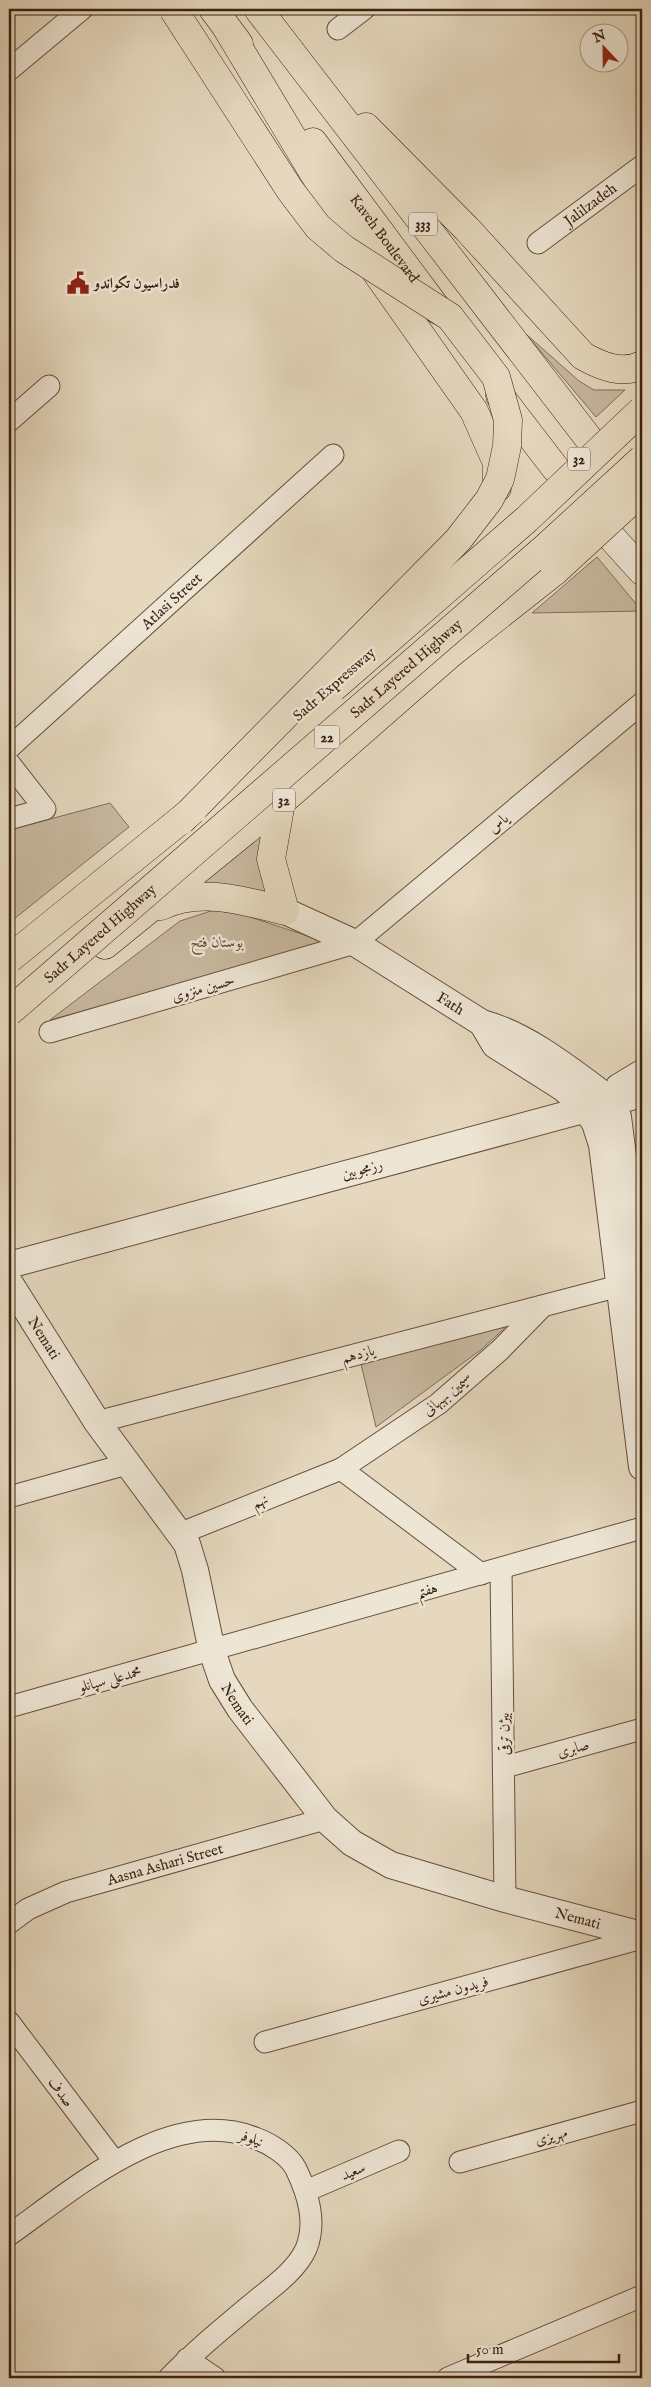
<svg xmlns="http://www.w3.org/2000/svg" width="651" height="2387" viewBox="0 0 651 2387" font-family="'IM FELL English',Amiri,serif">
  <style>
    .green { fill: #c8b9a0; stroke: #826c58 }
    .lines { fill: none; stroke-linecap: round; stroke-linejoin: round }
    .primary-tunnel { stroke: #c3b39b; stroke-width: 28; stroke-dasharray: 28 14; stroke-linecap: butt }
    .minor-casing { stroke: #664e3c; stroke-width: 23 }
    .tertiary-casing { stroke: #664e3c; stroke-width: 28 }
    .secondary-casing { stroke: #3c2010; stroke-width: 29 }
    .primary-casing { stroke: #3c2010; stroke-width: 29 }
    .trunk-casing { stroke: #3c2010; stroke-width: 29 }
    .minor { stroke: #eee6d5; stroke-width: 21 }
    .tertiary { stroke: #eee6d5; stroke-width: 26 }
    .secondary { stroke: #eee6d5; stroke-width: 28 }
    .primary { stroke: #e5d8be; stroke-width: 28 }
    .trunk { stroke: #e5d8be; stroke-width: 28 }
    .trunk-bridge-casing { stroke: #3c2010; stroke-width: 29; stroke-linecap: butt }
    .trunk-bridge { stroke: #e5d8be; stroke-width: 28 }
    .labels { text-anchor: middle; stroke-width: 5; stroke-linejoin: round; paint-order: stroke }
    .shield { fill: #eee6d5; stroke: #715b4b; stroke-width: 1 }
    .shield-label { font-size: 14px; font-weight: bold; fill: #3c2010 }
    .street-label { font-size: 15px; fill: #3c2010; stroke: #eee6d5 }
    .poi-label { font-size: 15px; font-weight: bold; fill: #3c2010; stroke: #eee6d5; text-anchor: start }
    .park-label { font-size: 15px; font-style: italic; fill: #5f4634; stroke: #eee6d5 }
  </style>
  <rect width="100%" height="100%" fill="#e5d8be"/>
  <filter id="stains"><feTurbulence type="fractalNoise" baseFrequency=".004" numOctaves="4"/><feColorMatrix values="0 0 0 0 .2 0 0 0 0 .09 0 0 0 0 .02 0 0 0 .5 -.17"/></filter>
  <radialGradient id="worn" r=".72"><stop offset=".6" stop-color="#630" stop-opacity="0"/><stop offset="1" stop-color="#630" stop-opacity=".3"/></radialGradient>
  <path class="green" d="M526 334 579 381 594 390H625L596 417Z
    M597 557 642 611 532 613Z
    M110 803 129 827 9 923V830Z
    M265 815 274 901 198 883Z
    M214 910 244 915 329 943 50 1020 180 921Z
    M513 1320 482 1349 376 1427 361 1364Z"/>
  <g class="lines">
    <path class="primary-tunnel" d="M589 439 635 498"/>
    <defs>
      <g id="minor">
        <path d="M338 29 364 9"/>
        <path d="M9 70 82 9"/>
        <path id="s1" d="M538 243 642 166"/>
        <path d="M9 421 49 386"/>
        <path id="s2" d="M9 748 333 455"/>
        <path d="M9 763 45 809 9 819"/>
        <path d="M50 1032 355 943 642 703"/>
        <path d="M617 1085 642 1070"/>
        <path d="M97 1422 619 1286"/>
        <path d="M341 1469 481 1574"/>
        <path d="M9 1497 127 1464"/>
        <path d="M179 1534 341 1469 438 1404 500 1350 543 1306"/>
        <path d="M501 1569 505 1899"/>
        <path d="M9 1707 642 1528"/>
        <path d="M505 1767 642 1729"/>
        <path id="s3" d="M9 1923 28 1909 66 1892 325 1819"/>
        <path d="M9 2022 114 2161"/>
        <path d="M265 2042 642 1938"/>
        <path d="M460 2162 642 2111"/>
        <path d="M306 2191 399 2151"/>
        <path d="M9 2235C73 2190 170 2104 255 2138 269 2143 289 2155 296 2169 308 2194 317 2222 306 2249 296 2271 271 2288 253 2303 224 2327 195 2351 169 2378"/>
        <path d="M187 2359 215 2378"/>
        <path d="M448 2378 642 2296"/>
      </g>
      <g id="tertiary">
        <path id="s4" d="M285 911 355 943 482 1023C528 1035 574 1073 612 1101"/>
        <path d="M482 1023 495 1045 563 1088 585 1108 595 1123 602 1145 642 1467"/>
        <path d="M612 1101 618 1117 642 1304"/>
        <path d="M9 1265 642 1094"/>
        <path id="s5" d="M9 1282 97 1422 187 1544 195 1570 212 1651 222 1680 240 1709 325 1819 352 1843 391 1865 505 1899 642 1935"/>
      </g>
      <path id="secondary" d="M613 539 642 571"/>
      <g id="primary">
        <path d="M213 9 239 44"/>
        <path d="M258 9 589 439"/>
        <path d="M228 30 355 242 474 411 497 463V488"/>
        <path d="M366 127 467 229 583 356C601 366 622 375 642 365"/>
        <path id="s6" d="M313 142 438 310"/>
        <path d="M500 396 556 469"/>
      </g>
      <path id="trunk" d="M161 906C201 887 244 901 285 911L271 859 281 802
        M105 945 281 802 450 654 555 571"/>
    </defs>
    <use href="#minor" class="minor-casing"/>
    <use href="#tertiary" class="tertiary-casing"/>
    <use href="#secondary" class="secondary-casing"/>
    <use href="#primary" class="primary-casing"/>
    <use href="#trunk" class="trunk-casing"/>
    <use href="#minor" class="minor"/>
    <use href="#tertiary" class="tertiary"/>
    <use href="#secondary" class="secondary"/>
    <use href="#primary" class="primary"/>
    <use href="#trunk" class="trunk"/>
    <defs>
      <g id="trunk-bridge">
        <path d="M173 9 290 190 318 227 344 249 450 317 496 377 508 420 507 446 500 479 489 500 458 540 181 821"/>
        <path d="M555 571 642 491"/>
        <path d="M333 688 527 519 642 410"/>
        <path d="M9 959 193 810"/>
        <path id="s7" d="M9 1012 545 548 642 459"/>
      </g>
    </defs>
    <use href="#trunk-bridge" class="trunk-bridge-casing"/>
    <use href="#trunk-bridge" class="trunk-bridge"/>
  </g>
  <defs>
    <symbol id="civic-bare" viewBox="-9 -9 18 18"><path d="M-.6-6.5H3V-4.5H.6V-3L4-1V1h2V6H-6V1h2V-1L-.6-3ZM-1.2 2.5V6h2.4V2.5Z" fill="#8f2418" stroke="#eee6d5" stroke-width="2.5" paint-order="stroke"/></symbol>
  </defs>
  <g fill-rule="evenodd">
    <use href="#civic-bare" x="62" y="267" width="32" height="32"/>
  </g>
  <g class="labels">
    <g class="shield">
      <rect x="409" y="212.5" width="28" height="23" rx="4"/>
      <rect x="568" y="447.5" width="22" height="23" rx="4"/>
      <rect x="314.5" y="725.5" width="25" height="23" rx="4"/>
      <rect x="273" y="788.5" width="22" height="23" rx="4"/>
    </g>
    <g class="shield-label">
      <text x="423" y="229">333</text>
      <text x="579" y="464">32</text>
      <text x="327" y="742">22</text>
      <text x="284" y="805">32</text>
    </g>
    <g class="street-label">
      <text dy="5" stroke="none"><textPath href="#s1" startOffset="65">Jalilzadeh</textPath></text>
      <text dy="5" stroke="none"><textPath href="#s6" startOffset="120">Kaveh Boulevard</textPath></text>
      <text dy="5" stroke="none"><textPath href="#s2" startOffset="219">Atlasi Street</textPath></text>
      <text dy="5" stroke="none"><textPath href="#s7" startOffset="525">Sadr Layered Highway</textPath></text>
      <text transform="translate(334 684) rotate(-41)" y="5">Sadr Expressway</text>
      <text transform="translate(498 823) rotate(-40)" y="5">یاس</text>
      <text dy="5" stroke="none"><textPath href="#s7" startOffset="120">Sadr Layered Highway</textPath></text>
      <text transform="translate(203 988) rotate(-16)" y="5">حسین منزوی</text>
      <text dy="5" stroke="none"><textPath href="#s4" startOffset="190">Fath</textPath></text>
      <text transform="translate(362 1169) rotate(-15)" y="5">رزمجوبین</text>
      <text dy="5" stroke="none"><textPath href="#s5" startOffset="66">Nemati</textPath></text>
      <text transform="translate(358 1354) rotate(-15)" y="5">یازدهم</text>
      <text transform="translate(447 1394) rotate(-39)" y="5">سیمین بهبهانی</text>
      <text transform="translate(260 1501) rotate(-22)" y="5">نهم</text>
      <text transform="translate(427 1590) rotate(-16)" y="5">هفتم</text>
      <text transform="translate(110 1679) rotate(-15)" y="5">محمدعلی سپانلو</text>
      <text dy="5" stroke="none"><textPath href="#s5" startOffset="486">Nemati</textPath></text>
      <text transform="translate(504 1734) rotate(-91)" y="5">بیژن ترقی</text>
      <text transform="translate(573 1748) rotate(-16)" y="5">صابری</text>
      <text dy="5" stroke="none"><textPath href="#s3" startOffset="168">Aasna Ashari Street</textPath></text>
      <text dy="5" stroke="none"><textPath href="#s5" startOffset="906">Nemati</textPath></text>
      <text transform="translate(453 1990) rotate(-15)" y="5">فریدون مشیری</text>
      <text transform="translate(61 2092) rotate(53)" y="5">صدف</text>
      <text transform="translate(551 2136) rotate(-15)" y="5">مهریزی</text>
      <text transform="translate(251 2138) rotate(19)" y="5">نیلوفر</text>
      <text transform="translate(353 2171) rotate(-23)" y="5">سعید</text>
    </g>
    <g class="poi-label">
      <text x="94" y="288">فدراسیون تکواندو</text>
    </g>
    <g class="park-label">
      <text x="217" y="947">بوستان فتح</text>
    </g>
  </g>
  <rect width="651" height="2387" fill="none" stroke="#e5d8be" stroke-width="30"/>
  <rect x="10" y="10" width="631" height="2367" fill="none" stroke="#3c2010" stroke-width="2.5"/>
  <rect x="15" y="15" width="621" height="2357" fill="none" stroke="#3c2010"/>
  <g transform="translate(604 48) rotate(338)"><circle r="24" fill="#eee6d5" stroke="#a79786"/>
  <path d="M0-4L9 19L0 12L-9 19Z" fill="#8f2418"/>
  <text y="-8" font-size="14" font-weight="bold" text-anchor="middle" fill="#3c2010">N</text>
  </g>
  <path d="M468 2354v8h151v-8" fill="none" stroke="#3c2010" stroke-width="2.5"/>
  <text x="476" y="2354" font-size="15" fill="#3c2010" stroke="#eee6d5" stroke-width="4" paint-order="stroke">50 m</text>
  <rect width="100%" height="100%" filter="url(#stains)"/>
  <rect width="100%" height="100%" fill="url(#worn)"/>
</svg>
